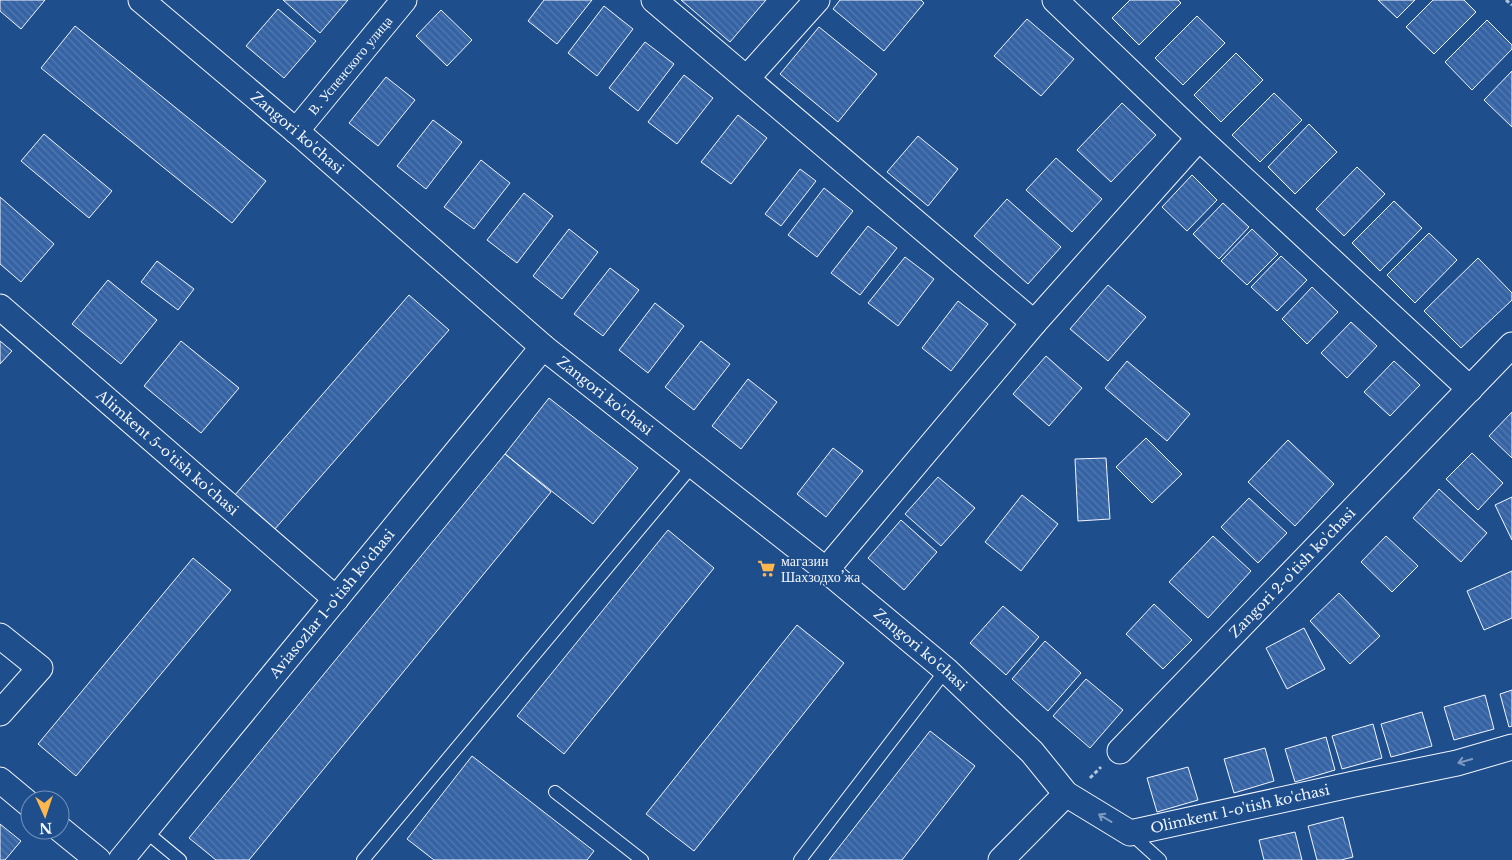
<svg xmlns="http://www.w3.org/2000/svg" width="1512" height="860" viewBox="0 0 1512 860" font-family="'Libre Baskerville',serif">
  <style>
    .building { fill: url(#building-back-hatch); stroke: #f2f6ff }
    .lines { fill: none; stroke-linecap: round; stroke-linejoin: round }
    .service-casing { stroke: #f2f6ff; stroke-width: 14 }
    .minor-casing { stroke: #f2f6ff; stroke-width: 27 }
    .path { stroke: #b3c4dc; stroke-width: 3; stroke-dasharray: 4 2.5; stroke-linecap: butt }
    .service { stroke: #1f4e8c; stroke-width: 12 }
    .minor { stroke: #1f4e8c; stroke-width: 25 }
    .oneway { stroke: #7e9ac0 }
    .labels { text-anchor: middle; stroke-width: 4; stroke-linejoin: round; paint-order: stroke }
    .street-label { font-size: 14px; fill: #f2f6ff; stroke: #1f4e8c }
    .poi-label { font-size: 14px; fill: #f2f6ff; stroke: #1f4e8c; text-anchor: start }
  </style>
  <defs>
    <pattern id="building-back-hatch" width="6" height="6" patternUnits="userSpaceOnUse" patternTransform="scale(1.25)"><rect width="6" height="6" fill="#3563a3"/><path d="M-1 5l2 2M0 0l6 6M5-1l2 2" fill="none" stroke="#537ab1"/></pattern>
  </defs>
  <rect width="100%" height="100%" fill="#1f4e8c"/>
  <path class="building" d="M0 0H45L21 29 0 11Z
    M283 0H348L320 33Z
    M544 0H592L557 44 528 21Z
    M681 0H766L730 42Z
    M840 0H921L924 3 884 51 833 9Z
    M1130 0H1178L1181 3 1139 45 1112 18Z
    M1378 0H1415L1397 18Z
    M1433 0H1464L1476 12 1434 54 1406 27Z
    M604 6 633 29 597 76 568 53Z
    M278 9 316 41 284 78 246 46Z
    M441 10 472 40 447 66 416 36Z
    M1197 16 1225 43 1183 85 1155 58Z
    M1027 19 1074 59 1041 96 994 56Z
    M1487 20 1512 45V49L1472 90 1445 62Z
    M75 26 266 181 232 223 41 68Z
    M819 27 877 74 838 122 780 74Z
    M645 42 674 64 638 111 609 88Z
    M1236 53 1263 80 1221 122 1194 95Z
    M1512 71V127L1484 100Z
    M684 75 713 98 677 144 648 122Z
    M386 77 415 100 378 146 349 123Z
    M1274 93 1302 120 1260 162 1232 135Z
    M1122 103 1156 135 1111 182 1077 150Z
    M738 115 767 138 731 184 701 162Z
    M433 120 462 142 426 189 397 166Z
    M1309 124 1337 152 1295 194 1268 167Z
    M44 134 112 191 89 218 21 161Z
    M918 136 958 169 928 206 887 172Z
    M1056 158 1102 199 1072 232 1026 190Z
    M481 160 510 183 474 229 444 207Z
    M1357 167 1385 194 1344 236 1316 209Z
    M800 169 816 181 781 226 765 214Z
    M1192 175 1217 200 1187 231 1162 207Z
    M824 188 853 211 817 257 788 235Z
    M524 193 553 216 517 263 487 240Z
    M0 197 54 244 21 282 0 264Z
    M1007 199 1061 247 1028 284 974 236Z
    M1394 201 1422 228 1380 271 1352 243Z
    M1223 203 1249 227 1219 259 1193 234Z
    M868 226 897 248 860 295 831 273Z
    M569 229 598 252 562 299 533 276Z
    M1252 229 1278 254 1247 285 1221 261Z
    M1429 233 1457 260 1415 303 1387 275Z
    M1281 256 1307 280 1277 311 1251 287Z
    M905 257 934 279 898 326 868 303Z
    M1478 258 1512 293V300L1461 348 1424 311Z
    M157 261 194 289 178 310 141 282Z
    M610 268 639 290 603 336 574 314Z
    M108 280 157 320 121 364 72 324Z
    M1108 285 1146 317 1108 361 1070 329Z
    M1312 287 1338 312 1307 344 1282 319Z
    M409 295 449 330 274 530 234 496Z
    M958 301 988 324 951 371 922 348Z
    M655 303 684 326 648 373 619 350Z
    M1351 322 1377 346 1347 378 1321 353Z
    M0 341 12 351 0 364Z
    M181 341 239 388 201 433 144 386Z
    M701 341 730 364 694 410 665 387Z
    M1046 356 1082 388 1049 426 1013 394Z
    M1127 361 1190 414 1167 441 1105 388Z
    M1394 361 1420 385 1390 416 1364 392Z
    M748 379 777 402 741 449 712 426Z
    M549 398 638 468 593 524 505 454Z
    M1512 412V458L1489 436Z
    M1146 438 1182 474 1152 503 1116 467Z
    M1288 440 1334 484 1295 526 1248 482Z
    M833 448 863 471 826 517 797 494Z
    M1472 453 1503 483 1478 510 1446 479Z
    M505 454 551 492 249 860H216L189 838Z
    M1106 458 1110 519 1078 521 1075 459Z
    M938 477 975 508 941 546 905 514Z
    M1439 489 1487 533 1461 562 1413 518Z
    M1022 495 1058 524 1021 571 985 542Z
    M1512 497V540L1495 505Z
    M1249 498 1287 533 1258 563 1221 527Z
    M901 520 937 552 904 590 868 558Z
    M668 530 714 568 564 754 517 716Z
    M1213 536 1251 571 1208 618 1169 582Z
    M1386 536 1418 566 1392 592 1361 562Z
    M193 558 231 590 76 776 38 744Z
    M1512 571V618L1484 630 1467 591Z
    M1339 593 1380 636 1350 664 1310 621Z
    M1154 604 1192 640 1163 669 1126 634Z
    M1003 606 1039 637 1006 675 970 643Z
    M797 625 844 663 694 851 646 814Z
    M1304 628 1325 669 1287 689 1266 648Z
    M1045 641 1081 673 1048 711 1012 679Z
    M1086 679 1123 710 1090 748 1053 716Z
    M1512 690V726L1509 727 1500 694Z
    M1485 695 1494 729 1454 740 1444 707Z
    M1422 712 1432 746 1391 757 1381 724Z
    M1373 724 1382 758 1342 769 1332 736Z
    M930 731 975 766 902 860H829Z
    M1326 737 1335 770 1295 782 1285 749Z
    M1265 748 1274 781 1234 793 1224 759Z
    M472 756 594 851 587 860H434L407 839Z
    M1188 767 1198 800 1157 812 1147 778Z
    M1343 817 1353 857 1341 860H1317L1308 826Z
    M0 824 21 841 5 860H0Z
    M1295 832 1302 860H1264L1259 840Z"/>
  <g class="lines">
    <defs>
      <path id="service" d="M555 792 642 860
        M145 831 180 860
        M1130 833 1160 860
        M363 860 693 465
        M800 860 946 670"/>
      <g id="minor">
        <path id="s1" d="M141 0 296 131 543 347 826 570 946 670 1032 752 1066 794 1130 833 1354 784 1457 763 1512 747"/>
        <path d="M654 0 1034 323"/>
        <path d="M1055 0 1199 138 1470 389"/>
        <path d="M747 78 817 0"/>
        <path id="s2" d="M296 131 404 0"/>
        <path id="s3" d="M0 307 336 599"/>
        <path d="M826 570 1034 323 1199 138"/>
        <path d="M0 636 40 668 0 713"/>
        <path id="s4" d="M1120 751 1512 345"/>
        <path d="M0 780 30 805"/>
        <path d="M60 829 98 860"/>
        <path id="s5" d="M121 860 543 347"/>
        <path d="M1001 860 1066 794"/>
      </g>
    </defs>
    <use href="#service" class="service-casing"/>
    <use href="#minor" class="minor-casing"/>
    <path class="path" d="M1506 0 1512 5
      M1090 778 1101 767"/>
    <use href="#service" class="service"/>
    <use href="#minor" class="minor"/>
  </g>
  <defs><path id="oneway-shaft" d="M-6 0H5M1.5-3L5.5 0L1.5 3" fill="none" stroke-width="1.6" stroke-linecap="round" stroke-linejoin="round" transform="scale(1.25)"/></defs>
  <g class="oneway">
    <use href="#oneway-shaft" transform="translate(1465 761) rotate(164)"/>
    <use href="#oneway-shaft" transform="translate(1105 818) rotate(-149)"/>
  </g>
  <defs>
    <symbol id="supermarket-bare" viewBox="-9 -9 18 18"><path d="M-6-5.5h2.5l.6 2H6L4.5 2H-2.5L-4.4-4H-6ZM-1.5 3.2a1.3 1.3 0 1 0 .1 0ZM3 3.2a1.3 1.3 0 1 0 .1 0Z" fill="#ffb74d" stroke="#1f4e8c" stroke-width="2.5" paint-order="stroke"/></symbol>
  </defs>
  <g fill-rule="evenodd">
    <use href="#supermarket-bare" x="754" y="556" width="25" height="25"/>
  </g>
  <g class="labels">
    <g class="street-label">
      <text dy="5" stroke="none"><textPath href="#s2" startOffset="85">В. Успенского улица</textPath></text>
      <text dy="5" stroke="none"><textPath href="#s1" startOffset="205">Zangori ko'chasi</textPath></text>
      <text dy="5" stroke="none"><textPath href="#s1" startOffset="610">Zangori ko'chasi</textPath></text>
      <text dy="5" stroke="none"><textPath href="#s3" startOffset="222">Alimkent 5-o'tish ko'chasi</textPath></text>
      <text dy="5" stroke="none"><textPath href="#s4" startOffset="248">Zangori 2-o'tish ko'chasi</textPath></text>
      <text dy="5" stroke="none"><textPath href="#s5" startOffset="332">Aviasozlar 1-o'tish ko'chasi</textPath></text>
      <text dy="5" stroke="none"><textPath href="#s1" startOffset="1015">Zangori ko'chasi</textPath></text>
      <text dy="5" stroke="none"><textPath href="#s1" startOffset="1408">Olimkent 1-o'tish ko'chasi</textPath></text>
    </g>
    <g class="poi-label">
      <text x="781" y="566">магазин<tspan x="781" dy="16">Шахзодхо’жа</tspan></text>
    </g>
  </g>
  <g transform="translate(45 815) rotate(177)"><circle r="24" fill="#1f4e8c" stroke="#7391ba"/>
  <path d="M0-4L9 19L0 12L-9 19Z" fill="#ffb74d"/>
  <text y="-8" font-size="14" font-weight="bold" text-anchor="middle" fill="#f2f6ff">N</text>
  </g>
</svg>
